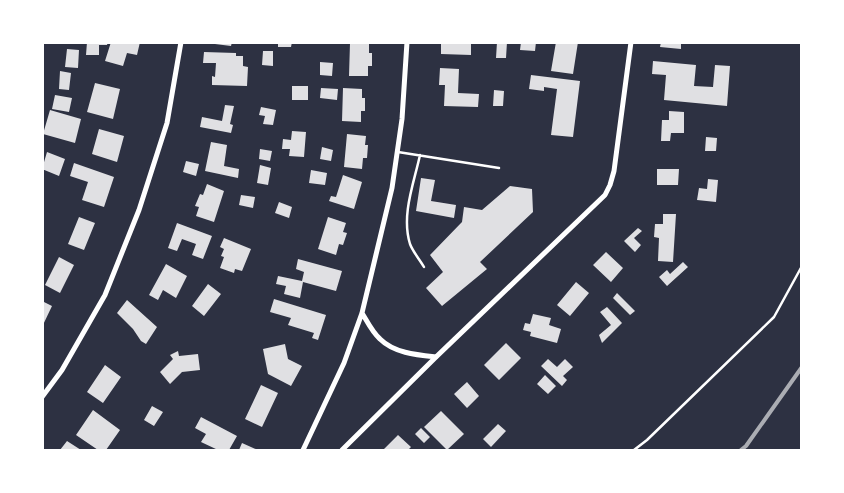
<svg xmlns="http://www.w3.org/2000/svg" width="844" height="493" viewBox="0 0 844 493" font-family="'Work Sans',sans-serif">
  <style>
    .building { fill: #e0e0e3 }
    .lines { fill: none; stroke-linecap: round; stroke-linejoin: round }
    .path { stroke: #fff; stroke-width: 2.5 }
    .service { stroke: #fff; stroke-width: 2.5 }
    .minor { stroke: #fff; stroke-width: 5 }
    .rail { stroke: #abadb3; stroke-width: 4 }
  </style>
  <rect width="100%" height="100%" fill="#2d3142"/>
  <path class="building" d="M87 42H108L107 45H99V55H86Z
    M111 42H140L137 55 127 53 123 66 105 61Z
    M215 42H232L231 46 215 44Z
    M278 42H292L291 47H278Z
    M441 42H471V55L441 54Z
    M497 42H507L506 58H496Z
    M521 42H536L535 51 520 50Z
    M556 42H578L573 74 551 71Z
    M661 42H681V49L660 47Z
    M350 43H369V53H372V66H368V76H349Z
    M67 49 79 50 78 68 65 67Z
    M263 51H273V66L262 65Z
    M204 52 236 53V56H243V66L248 67 247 86 212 85V76L215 77 216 63H203Z
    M653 61 696 65 694 86 713 87 715 65 730 66 727 106 664 100 666 75 652 74Z
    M320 62 333 63 332 76 320 75Z
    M440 68 459 69 458 93 479 94 478 107 444 106 445 85H439Z
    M60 71 71 73 69 90 59 89Z
    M531 75 580 81 573 137 551 135 557 89 544 87V91L529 89Z
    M95 83 120 89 113 119 87 112Z
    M292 86H308V100H292Z
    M321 88 338 89 337 100 320 98Z
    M343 88 362 89V98H365V111H361V122L342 121Z
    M494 90 504 91 503 106H493Z
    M55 95 72 98 69 112 52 109Z
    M225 105 234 106 230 124 233 125 231 133 200 127 202 117 222 121Z
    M261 107 276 110 273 125 263 124 265 116 259 115Z
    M50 110 81 119 75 143 43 134Z
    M669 111 684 112V133H671L670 141H661L662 120H669Z
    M99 129 124 136 117 162 92 154Z
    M292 131 306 132 304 157 289 156 290 149H282L283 139 291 140Z
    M347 134 366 136 365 145H368L367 158H363L362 169 344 167Z
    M706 137 717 138 716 151H705Z
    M211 142 227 145 224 166 239 169 238 178 205 171Z
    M322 147 333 150 331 161 320 159Z
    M260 149 272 151 270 161 259 159Z
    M47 152 65 159 59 176 42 169Z
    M186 161 199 164 196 176 183 172Z
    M74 163 114 177 104 207 82 200 88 182 70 176Z
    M260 165 271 168 268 185 257 183Z
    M657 169H679L678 185H657Z
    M311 170 327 173 325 185 309 183Z
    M343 175 362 182 354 209 329 201 331 196 336 197Z
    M421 178 435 180 431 201 456 205 454 218 416 211Z
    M708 179 718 180 716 202 697 200 699 188 707 189Z
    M207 184 224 191 214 222 196 216 199 207 195 206 200 194 203 195Z
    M510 186 532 189 533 212 480 262 487 269 442 306 426 288 443 272 430 255 462 222 464 207 482 210Z
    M241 195 255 197 253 208 239 205Z
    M279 202 292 207 289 218 275 213Z
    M663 214H676L673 262 658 261 659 238 654 237 655 224H663Z
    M79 217 95 223 84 250 68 244Z
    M328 217 346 223 343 232 347 233 343 245 339 244 336 255 318 249Z
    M177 223 212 236 203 259 192 255 196 244 182 239 177 251 168 248Z
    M638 228 642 231 634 238 641 245 635 252 624 241Z
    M224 238 251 249 242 271 235 269 234 273 220 268 224 257 221 256 224 249 220 247Z
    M606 252 623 268 611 282 593 265Z
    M59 257 74 265 60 293 45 285Z
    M298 259 342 271 336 291 303 282 300 298 284 294 286 286 276 284 278 276 302 281 304 272 296 269Z
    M683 262 688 267 667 286 659 277 667 270 670 274Z
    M166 264 187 276 176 298 163 290 158 300 149 295Z
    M576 282 589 293 570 316 557 305Z
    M208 284 221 294 204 316 192 306Z
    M617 293 635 311 630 315 613 298Z
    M274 299 326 315 318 340 312 338 314 333 288 325 291 318 270 312Z
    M127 300 157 327 146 344 141 341 133 329 117 313Z
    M42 301 52 306 42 327Z
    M607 307 622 323 602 343 599 335 611 325 600 312Z
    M533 314 551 318 549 325 561 329 557 343 530 336 531 332 523 330 525 323 530 324Z
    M506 343 521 358 499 380 484 365Z
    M285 344 288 359 302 366 291 386 268 374 263 349Z
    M178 351 179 356 198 354 200 370 182 372 170 384 160 372 173 359 170 355Z
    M548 359 557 367 565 359 573 367 563 376 567 380 562 386 541 366Z
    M105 365 121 377 103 403 87 392Z
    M545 375 556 386 548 394 537 384Z
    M467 382 479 396 467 408 454 394Z
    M261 385 278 393 262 427 245 419Z
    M152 406 163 412 154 426 144 420Z
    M93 410 120 430 106 450H98L76 435Z
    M441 411 464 434 447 450 424 427Z
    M201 417 237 436 229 450H218L201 442 206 434 195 428Z
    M498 424 506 431 491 447 483 439Z
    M421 428 430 437 424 443 415 434Z
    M398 435 411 447 408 450H383Z
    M67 441 81 450H60Z
    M242 443 258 450H239Z"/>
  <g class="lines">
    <path class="path" d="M634 450 647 440 774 317 802 266"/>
    <path class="service" d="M398 152 499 168
      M420 155C414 183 401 215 410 244 413 252 420 260 424 267"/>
    <path class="minor" d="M362 313C367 321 372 332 380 339 394 353 417 355 436 357
      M42 397 62 370 105 295 139 210 167 123 181 42
      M303 450 344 363 362 313 392 188 402 119 407 42
      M342 450 436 357 605 195 610 185 614 171 631 42"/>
    <path class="rail" d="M741 450 746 446 802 367"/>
  </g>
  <rect width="844" height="493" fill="none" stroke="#ffffff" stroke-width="88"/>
</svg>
